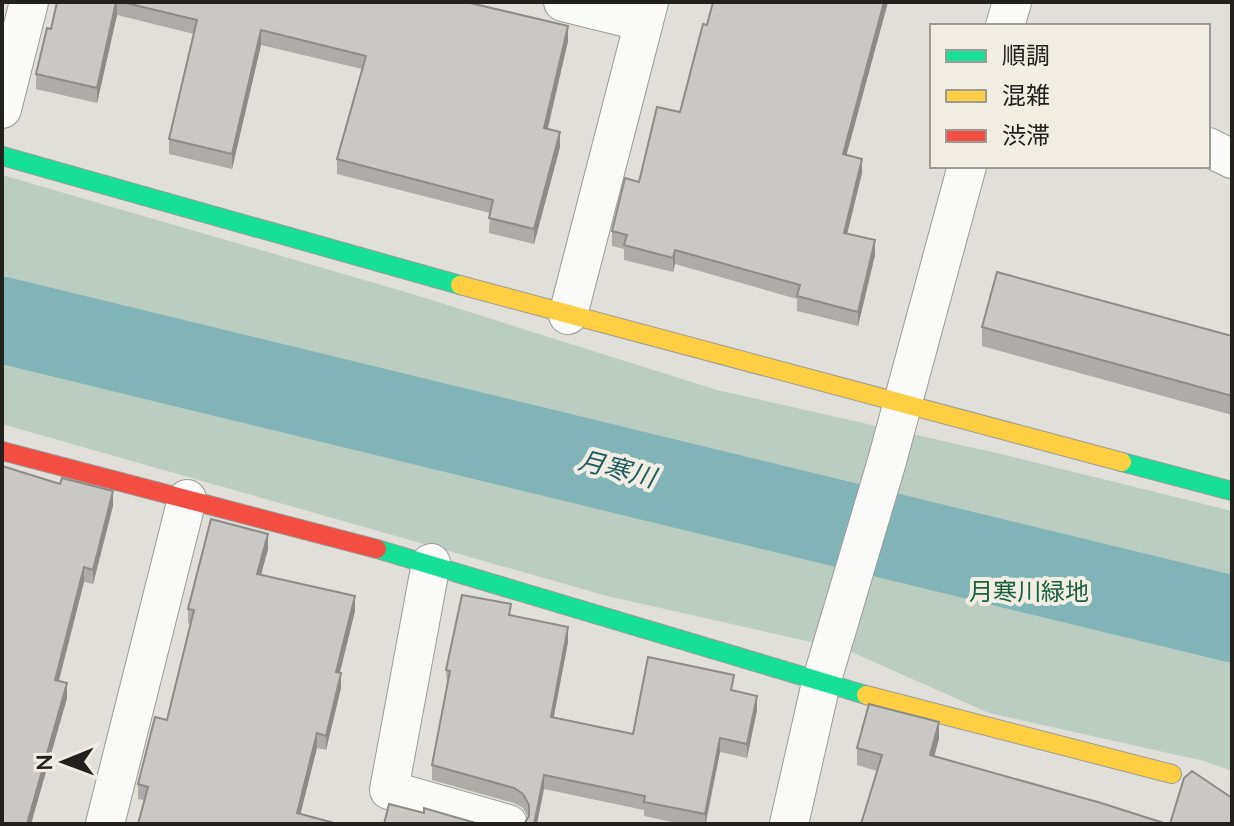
<svg xmlns="http://www.w3.org/2000/svg" width="1234" height="826" viewBox="0 0 1234 826" font-family="'Nunito Sans','Noto Sans JP',sans-serif">
  <style>
    .green { fill: #bbccc0 }
    .lines { fill: none; stroke-linecap: round; stroke-linejoin: round }
    .river { stroke: #80b4b6; stroke-width: 86 }
    .street-casing { stroke: #9d9c98; stroke-width: 40 }
    .fast-casing { stroke: #9d9c98; stroke-width: 20 }
    .slow-casing { stroke: #9d9c98; stroke-width: 20 }
    .jam-casing { stroke: #9d9c98; stroke-width: 20 }
    .street { stroke: #fafaf9; stroke-width: 38 }
    .fast { stroke: #16e098; stroke-width: 18 }
    .slow { stroke: #ffcf43; stroke-width: 18 }
    .jam { stroke: #f24e42; stroke-width: 18 }
    .wall { fill: #adaca9 }
    .shaded-wall { fill: #8d8c89 }
    .building { fill: #c9c8c4; stroke: #8d8c89; stroke-width: 2 }
    .labels { text-anchor: middle; stroke-width: 8; stroke-linejoin: round; paint-order: stroke }
    .park-label { font-size: 24px; fill: #1b5f41; stroke: #f1ede3 }
    .water-label { font-size: 26px; font-style: italic; fill: #205e62; stroke: #f1ede3 }
  </style>
  <rect width="100%" height="100%" fill="#e0dfda"/>
  <path class="green" d="M2 175 409 293 717 390 1001 454 1232 511V771L1204 761 989 713 847 650 607 596 2 424Z"/>
  <g class="lines">
    <path class="river" d="M2 320 1232 619"/>
    <defs>
      <path id="street" d="M563 2 644 22
        M1005 26 1012 2
        M2 109 29 2
        M1208 147 1232 159
        M568 315 649 2
        M431 563 389 790 508 824
        M105 824 187 499
        M789 824 821 683 887 461 967 166"/>
      <path id="fast" d="M2 156 460 285
        M1122 462 1232 491
        M377 549 866 695"/>
      <path id="slow" d="M460 285 1122 462
        M866 695 1172 774"/>
      <path id="jam" d="M2 451 377 549"/>
    </defs>
    <use href="#street" class="street-casing"/>
    <use href="#fast" class="fast-casing"/>
    <use href="#slow" class="slow-casing"/>
    <use href="#jam" class="jam-casing"/>
    <use href="#street" class="street"/>
    <use href="#fast" class="fast"/>
    <use href="#slow" class="slow"/>
    <use href="#jam" class="jam"/>
  </g>
  <path class="wall" d="M57 2H466L568 41 548 129 560 147 534 244 489 233 490 213 337 174V159L362 69 261 45 232 169 169 154V139L194 34 117 15 97 103 36 89V74L51 29Z
    M713 2H888L846 155 862 173 847 233 875 255 858 326 797 311V299L675 264 673 272 624 260V249L612 246V231L639 182 680 112Z
    M982 327 1232 336V415L982 346Z
    M2 466 113 506 93 584 84 582 59 681 67 698 31 824H2Z
    M268 549 261 575 355 611 340 673 341 688 326 750 317 748 144 800 138 799V784L167 720 190 624 188 623V609Z
    M511 616 568 642 553 718 633 734 734 691 757 710 747 758 720 752 706 824H681L644 816V810L544 789 528 817 523 808 514 803 432 780V765L447 685 446 670Z
    M939 739 877 771 857 765V748Z"/>
  <path class="shaded-wall" d="M117 2V15L97 103V88Z
    M884 2H888L843 168V154Z
    M568 26V41L544 143V128Z
    M261 30V45L232 169V154Z
    M560 132V147L534 244V229Z
    M862 159V173L844 247V233Z
    M875 240V255L858 326V312Z
    M675 250V264L673 272V258Z
    M113 491V506L93 584V570Z
    M268 534V549L257 589V574Z
    M84 567V582L55 695V680Z
    M355 596V611L336 687V672Z
    M568 627V642L551 732V717Z
    M341 673V688L326 750V736Z
    M67 683V698L31 824H27Z
    M757 696V710L747 758V744Z
    M939 722V739L930 772V755Z
    M317 733V748L298 824 297 813Z
    M720 738V752L705 824V814Z
    M544 775V789L537 824H534Z"/>
  <path class="building" d="M57 2H116L97 88 36 74 47 28 51 29Z
    M122 2H466L568 26 544 128 560 132 534 229 489 218 493 200 337 159 366 56 261 30 232 154 169 139 197 20Z
    M713 2H884L843 154 862 159 844 233 875 240 858 312 797 296 800 285 675 250 673 258 624 245 627 235 612 231 625 178 639 182 657 107 680 112 703 24 707 25Z
    M997 272 1232 336V396L982 327Z
    M2 466 60 484 62 478 113 491 93 570 84 567 55 680 67 683 27 824H2Z
    M211 519 268 534 257 574 355 596 336 672 341 673 326 736 317 733 297 813 338 824H138L148 787 138 784 155 717 167 720 194 610 188 609Z
    M462 595 511 604 509 615 568 627 551 717 633 734 648 657 734 675 731 690 757 696 747 744 720 738 705 814 644 802 645 796 544 775 534 824H524L529 816V805L523 794 514 788 432 765 450 671 446 670Z
    M869 704 939 722 930 755 1101 803 1167 824H861L882 755 857 748Z
    M1192 771 1232 798V824H1170L1184 778Z
    M389 804 424 813V808L479 824H384Z"/>
  <g class="labels">
    <g class="park-label">
      <text x="1029" y="600">月寒川緑地</text>
    </g>
    <g class="water-label">
      <text transform="translate(617 469) rotate(14)" y="9">月寒川</text>
    </g>
  </g>
  <rect width="1234" height="826" fill="none" stroke="#22211d" stroke-width="8"/>
  <rect x="930" y="24" width="280" height="144" fill="#f1ede3" stroke="#9e9b94" stroke-width="2"/>
  <rect x="946" y="50" width="40" height="12" fill="#16e098" stroke="#9e9b94" stroke-width="2"/>
  <text x="1002" y="64" font-size="24" fill="#22211d">順調</text>
  <rect x="946" y="90" width="40" height="12" fill="#ffcf43" stroke="#9e9b94" stroke-width="2"/>
  <text x="1002" y="104" font-size="24" fill="#22211d">混雑</text>
  <rect x="946" y="130" width="40" height="12" fill="#f24e42" stroke="#9e9b94" stroke-width="2"/>
  <text x="1002" y="144" font-size="24" fill="#22211d">渋滞</text>
  <g transform="translate(64 762) rotate(269)" stroke="#f1ede3" stroke-width="6" paint-order="stroke">
  <path d="M0-6L14 30L0 20L-14 30Z" fill="#22211d"/>
  <text y="-12" font-size="22" font-weight="bold" text-anchor="middle" fill="#22211d">N</text>
  </g>
</svg>
